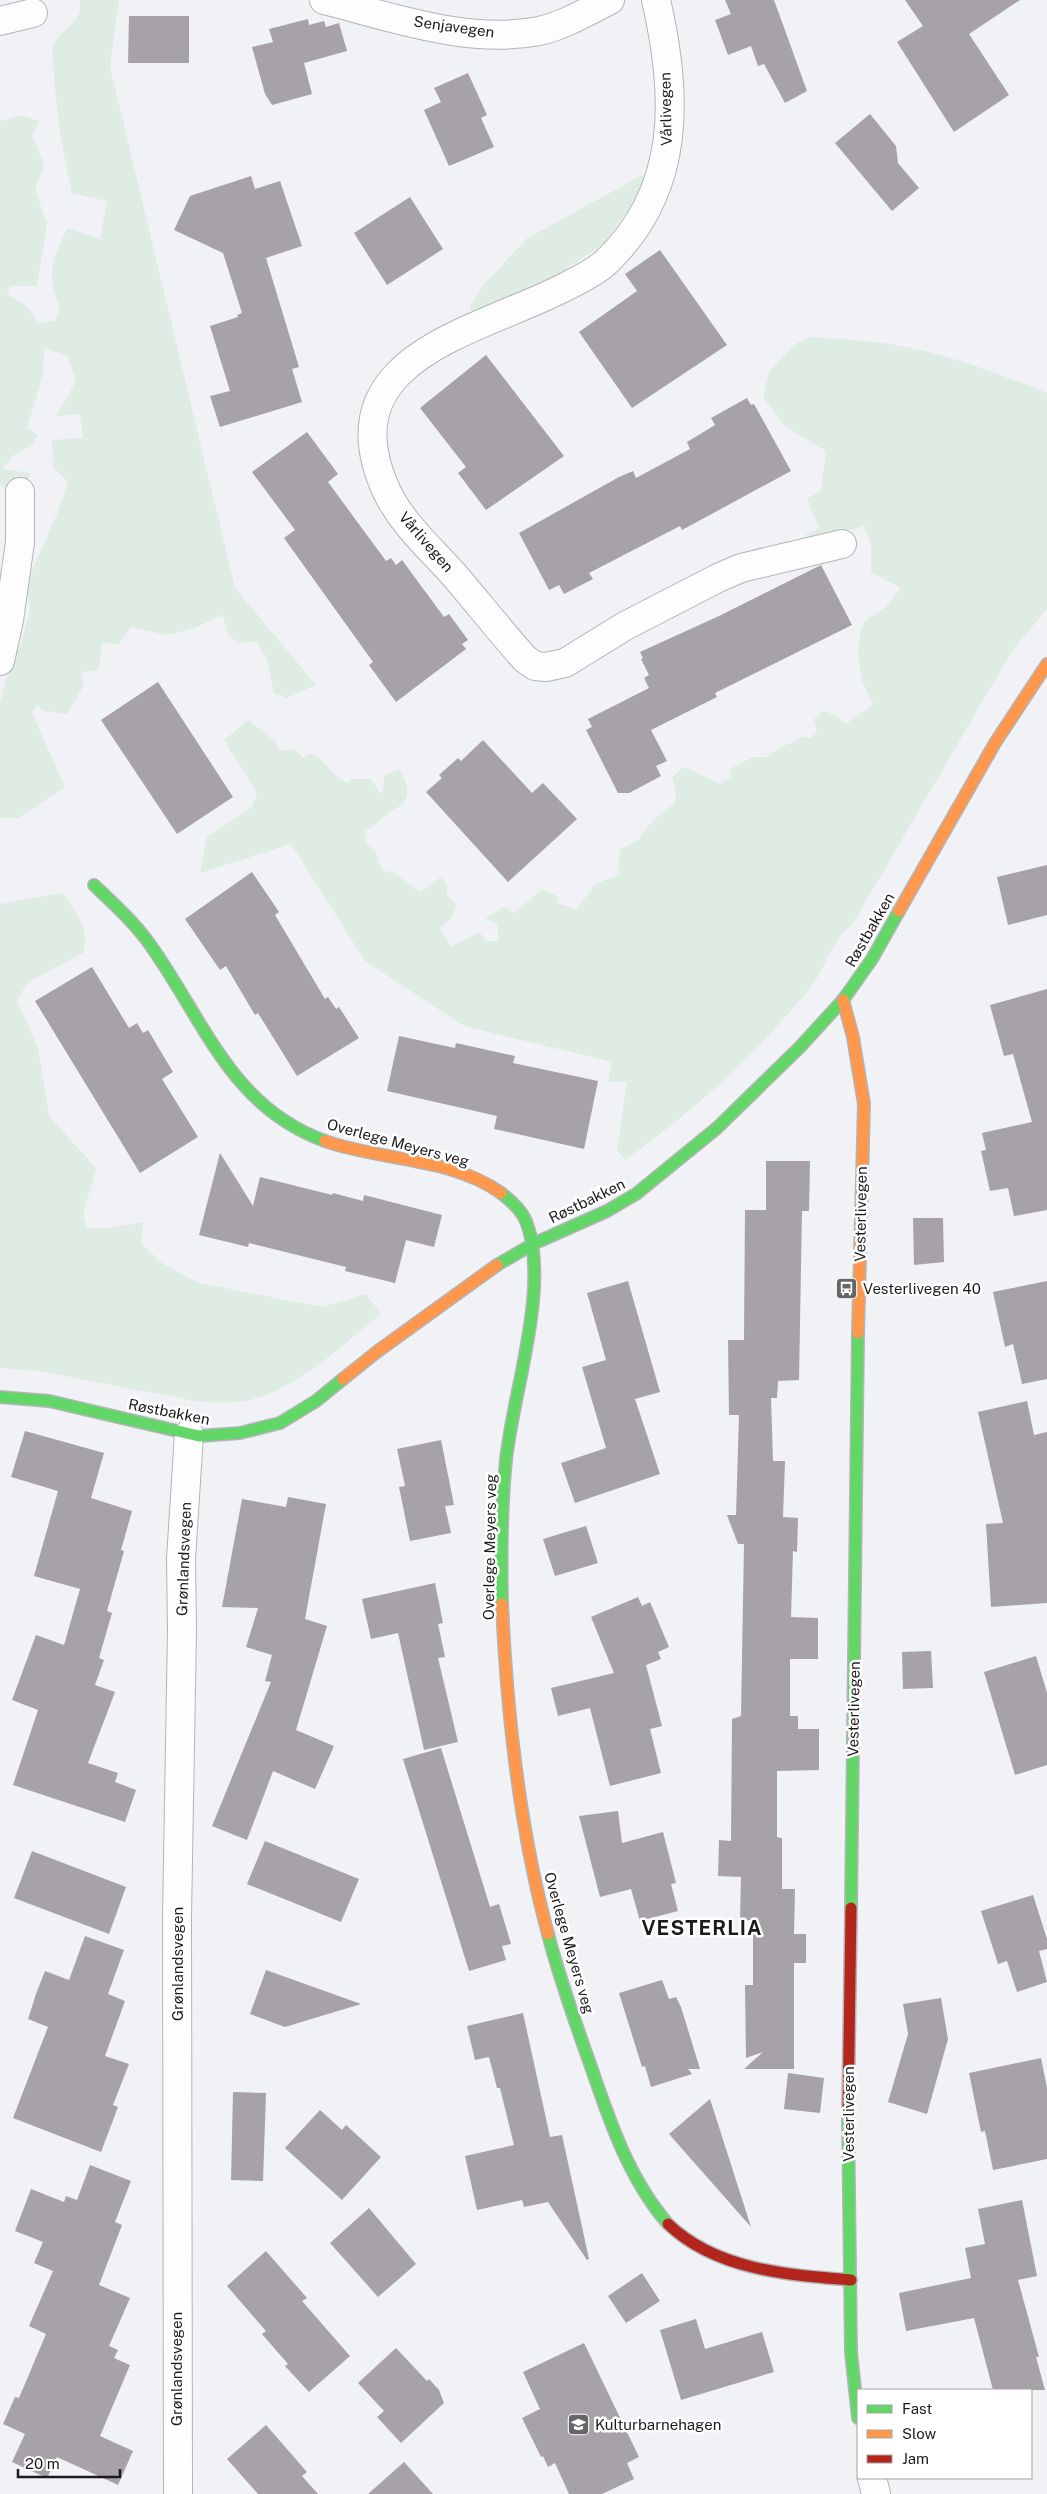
<svg xmlns="http://www.w3.org/2000/svg" width="1047" height="2494" viewBox="0 0 1047 2494" font-family="'Public Sans',sans-serif">
  <style>
    .green { fill: #deece3 }
    .building { fill: #a6a2a7 }
    .lines { fill: none; stroke-linecap: round; stroke-linejoin: round }
    .street-casing { stroke: #b2b4b6; stroke-width: 30 }
    .fast-casing { stroke: #b2b4b6; stroke-width: 14 }
    .slow-casing { stroke: #b2b4b6; stroke-width: 14 }
    .jam-casing { stroke: #b2b4b6; stroke-width: 14 }
    .street { stroke: #fdfdfe; stroke-width: 28 }
    .fast { stroke: #63d668; stroke-width: 11 }
    .slow { stroke: #ff974d; stroke-width: 11 }
    .jam { stroke: #b3261e; stroke-width: 11 }
    .labels { text-anchor: middle; stroke-width: 5; stroke-linejoin: round; paint-order: stroke }
    .street-label { font-size: 15px; fill: #1b1b1d; stroke: #fff }
    .poi-label { font-size: 15px; fill: #1b1b1d; stroke: #fff; text-anchor: start }
    .district-label { font-size: 20px; font-weight: bold; letter-spacing: 1px; fill: #1b1b1d; stroke: #fff }
  </style>
  <rect width="100%" height="100%" fill="#f0f2f5"/>
  <path class="green" d="M79 0H119L110 67 235 588 316 685 287 698 274 693 267 659 256 641 238 644 227 632 223 615 189 630 166 635 131 627 119 644 102 643 99 669 81 673 84 685 67 714 43 711 38 705 32 713 65 787 19 818H0V702L13 654 20 648 30 610 27 581 57 514 68 482 54 469 52 440 83 438 80 414 56 416 76 381 68 356 44 348 43 374 27 428 38 435 32 446C18 451 10 456 3 469L30 473 27 489 13 484 3 489 0 484V121L21 115 39 121 32 134 44 165 35 190 47 223 37 286H10L7 294 28 307 38 323 55 321 60 307C45 273 53 259 67 228L100 239 107 201 72 193C63 154 57 115 54 75 54 67 51 55 53 48 57 28 86 24 79 0Z
    M648 172 640 195 603 244 547 282 475 312 469 308 482 287 526 239Z
    M811 337C849 340 887 341 924 351 966 361 1007 377 1047 393V609L1016 646 995 680 852 925C836 934 826 965 815 981 804 996 791 1011 778 1025 733 1076 680 1120 625 1160L617 1150 627 1082 608 1081 612 1062 464 1026 365 961 291 844 200 873 207 837 252 807 257 793 224 740 248 720 276 742 280 751 295 749 303 758 310 753C326 760 331 775 347 783L352 779H371L379 792 383 793 384 776 399 769C405 779 412 793 403 803 399 808 392 810 387 814 379 821 375 826 365 831L366 843 376 853 379 864 385 871 394 873 420 892 441 877 448 886 446 894 456 905 452 918 440 928 451 947 479 932 487 941H499L497 924 485 918 504 907 514 913 542 889 557 896 559 904 577 909 595 884 621 874 617 868 621 849 638 840 653 820 675 803 676 790 672 777 684 767 720 784 731 777 730 769 753 757H767L777 749 804 737 811 738 817 732 814 719 823 711 836 715 846 724 873 704 862 681 858 651 861 628 866 620 885 608 901 588 871 572V544L864 526 841 532 819 542 805 535 819 528 807 499 821 490 826 451 786 427 763 397 769 372 795 344Z
    M63 893C76 913 90 929 83 953L28 982 17 1000 38 1048 49 1116 96 1168 83 1215 87 1228H107L143 1222 141 1243 163 1264 199 1283 323 1307 366 1294 381 1314C343 1344 297 1390 249 1400 231 1404 213 1402 195 1401L39 1371 0 1368V904Z"/>
  <path class="building" d="M725 0H774L807 91 785 103 764 64 758 66 751 46 728 55 715 20 731 14Z
    M905 0H1020L969 34 1009 95 954 132 897 42 923 26Z
    M129 16H189V63H128Z
    M308 19 309 25 324 21 326 27 339 23 347 51 304 63 312 94 272 105 265 94 252 47 273 42 269 29Z
    M468 73 487 115 481 118 494 147 449 166 424 110 441 102 434 88Z
    M870 114 896 146 898 163 919 188 892 211 835 143Z
    M251 176 255 189 280 181 302 246 266 258 299 367 292 369 302 402 220 427 210 396 230 391 210 326 238 317 237 315 242 313 223 253 174 230 190 196Z
    M410 197 443 249 387 285 354 233Z
    M660 250 727 345 632 408 579 332 637 291 625 274Z
    M486 355 564 456 486 510 458 473 466 467 420 408Z
    M747 398 751 405 754 404 791 471 682 530 680 526 589 573 593 579 564 594 559 585 549 590 519 533 619 477 633 471 636 478 690 449 687 442 715 425 711 418Z
    M307 432 338 474 328 482 386 561 391 558 396 565 402 560 444 617 449 614 468 640 462 644 466 649 396 702 369 665 373 662 284 538 295 530 252 472Z
    M821 565 852 625 715 693 717 697 651 730 667 761 656 766 661 776 629 793H618L586 730 592 727 588 719 649 688 644 678 649 675 641 659 643 658 640 652 719 616Z
    M158 682 233 797 177 834 101 720Z
    M483 740 532 793 543 783 577 819 508 882 426 792 442 778 439 775 458 758 461 761Z
    M1047 865V915L1008 925 997 877Z
    M252 872 279 912 275 915 325 999 328 997 336 1009 339 1007 359 1038 297 1076 258 1013 255 1015 226 966 220 970 185 919Z
    M92 967 129 1028 137 1023 143 1033 148 1030 173 1072 162 1079 198 1137 140 1173 35 1001Z
    M1047 989V1210L1014 1216 1008 1188 990 1191 981 1151 986 1150 982 1133 1032 1122 1013 1054 1004 1056 990 1005Z
    M399 1036 455 1048 456 1043 515 1056 513 1063 598 1081 584 1149 494 1129 497 1116 387 1091Z
    M220 1153 253 1206 260 1177 332 1195 333 1193 363 1201 364 1195 442 1215 434 1247 406 1240 395 1283 345 1271 346 1267 249 1243 248 1247 199 1235Z
    M766 1161H810L809 1211H802L799 1380 778 1381 777 1398H771L773 1461H785L783 1517 798 1518 797 1552 793 1551 791 1617 818 1618V1659H790V1716H798V1729H819V1770L777 1771V1837L782 1838V1889H795L794 1934H806V1963H794V2069H744L763 2052 746 2058 745 1985H753V1920H740L741 1877 718 1876 719 1840 731 1841 732 1719 741 1716 744 1544H738L727 1515H736L739 1415H729L728 1340H744L745 1210H766Z
    M913 1218H943L944 1262 914 1265Z
    M628 1281 660 1392 635 1399 660 1474 575 1503 561 1463 606 1448 582 1367 606 1360 587 1293Z
    M1047 1281V1379L1022 1384 1013 1344 1005 1347 993 1292Z
    M1027 1401 1034 1435 1047 1432V1603L991 1607 986 1524 1003 1523 978 1412Z
    M25 1431 104 1453 91 1498 132 1511 121 1550 124 1551 107 1611 112 1613 99 1658 104 1660 95 1685 115 1692 88 1763 118 1773 115 1782 136 1790 125 1822 13 1785 38 1710 12 1700 36 1635 64 1645 80 1589 34 1576 58 1491 11 1477Z
    M441 1440 454 1505 445 1506 451 1533 410 1541 399 1487 405 1486 397 1449Z
    M288 1497 326 1504 305 1619 327 1626 296 1730 334 1746 315 1789 273 1771 247 1840 212 1826 271 1682 265 1681 272 1655 246 1647 258 1608 222 1607 242 1499 286 1507Z
    M586 1526 598 1563 555 1576 543 1539Z
    M435 1583 443 1623 438 1624 445 1657 438 1658 458 1742 424 1750 398 1633 371 1639 362 1599Z
    M638 1597 642 1606 650 1602 669 1647 658 1652 661 1659 646 1665 662 1726 650 1729 661 1773 610 1786 590 1708 558 1716 551 1688 614 1673 591 1617Z
    M931 1651 933 1688 903 1689 902 1652Z
    M1036 1656 1047 1693V1765L1015 1775 984 1672Z
    M441 1748 490 1907 499 1904 511 1944 502 1946 506 1960 469 1971 403 1759Z
    M618 1811 622 1843 663 1832 676 1883 671 1884 678 1911 640 1921 631 1889 600 1897 579 1816Z
    M265 1841 359 1879 341 1922 247 1884Z
    M32 1851 126 1887 109 1934 14 1898Z
    M1033 1895 1047 1939V1949L1039 1951 1047 1982 1017 1992 1007 1961 998 1964 981 1911Z
    M85 1936 124 1950 108 1994 125 2001 105 2056 129 2064 113 2105 118 2107 101 2152 13 2118 48 2027 28 2019 36 1994 45 1971 69 1980Z
    M266 1970 361 2004 285 2027 250 2014Z
    M662 1980 669 1999 676 1997 681 2007 700 2069H688L692 2074 651 2087 645 2066 642 2067 619 1993Z
    M941 1998 948 2039 927 2114 888 2102 908 2034 903 2004Z
    M523 2013 550 2137 562 2135 589 2259 587 2260 548 2202 524 2207 522 2200 477 2210 465 2156 514 2145 500 2088H497L489 2057 475 2060 467 2026Z
    M1041 2058 1047 2088V2159L993 2170 985 2131 981 2132 969 2073Z
    M788 2073 824 2078 820 2113 784 2109Z
    M233 2092 266 2093 263 2181 231 2180Z
    M710 2099 751 2227 669 2134Z
    M320 2110 342 2130 346 2125 381 2157 342 2200 285 2148Z
    M90 2165 131 2181 115 2222 122 2225 99 2285 130 2298 109 2346 118 2350 114 2358 130 2365 100 2436 133 2451 118 2485 57 2457 47 2478 12 2462 25 2434 3 2424 15 2397 19 2398 46 2334 29 2326 53 2271 34 2263 43 2242 15 2231 31 2189 64 2202 66 2196 77 2200Z
    M1022 2200 1037 2276 1018 2280 1039 2357H1036L1045 2390H993L974 2318 906 2331 899 2293 971 2278 965 2248 985 2244 978 2209Z
    M369 2208 416 2264 378 2297 330 2243Z
    M266 2251 307 2298 302 2301 350 2356 309 2392 285 2366 288 2364 262 2334 266 2331 227 2286Z
    M642 2273 660 2301 626 2323 608 2296Z
    M696 2319 705 2349 762 2332 774 2372 681 2400 660 2330Z
    M584 2343 639 2457 627 2463 634 2479 602 2494H569L555 2463 548 2467 543 2456 541 2457 522 2418 540 2409 523 2372Z
    M396 2348 427 2381 429 2379 439 2390 444 2403 401 2443 377 2417 384 2411 358 2383Z
    M266 2425 307 2472 302 2476 318 2494H258L227 2459Z
    M404 2462 433 2494H368Z"/>
  <g class="lines">
    <defs>
      <path id="street" d="M324 0C392 17 469 45 539 31 563 26 588 11 610 0
        M656 0C678 95 682 191 605 263 595 272 581 279 569 285 481 332 324 355 387 492 403 525 431 549 455 576 478 603 501 632 525 659L535 666 546 667 565 663 625 626 718 578 741 568 842 544
        M0 21 33 13
        M0 661 9 620 20 542V492
        M872 2478 876 2494
        M178 2494 177 1917 182 1630 181 1559 189 1434"/>
      <path id="fast" d="M94 885C114 904 135 923 151 946 205 1022 231 1107 325 1141
        M501 1193C510 1200 521 1209 526 1221 551 1285 513 1392 506 1460 501 1508 501 1556 502 1604
        M497 1265 533 1244 607 1211 636 1194 717 1128 800 1047 843 1000 872 959 899 911
        M0 1397 49 1401 199 1436 240 1433 280 1423 316 1401 343 1379
        M851 1908 858 1333
        M548 1934C559 1977 574 2019 589 2061 609 2119 628 2178 668 2224
        M848 2115 851 2352 858 2418"/>
      <path id="slow" d="M899 911 995 743 1047 664
        M843 1000 853 1037 864 1104 858 1333
        M325 1141C381 1161 451 1157 501 1193
        M343 1379 378 1351 497 1265
        M502 1604C507 1715 519 1827 548 1934"/>
      <path id="jam" d="M848 2115 851 1908
        M668 2224C716 2270 788 2275 851 2280"/>
    </defs>
    <use href="#street" class="street-casing"/>
    <use href="#fast" class="fast-casing"/>
    <use href="#slow" class="slow-casing"/>
    <use href="#jam" class="jam-casing"/>
    <use href="#street" class="street"/>
    <use href="#fast" class="fast"/>
    <use href="#slow" class="slow"/>
    <use href="#jam" class="jam"/>
  </g>
  <defs>
    <symbol id="bus-square" viewBox="-11 -11 22 22"><rect x="-9" y="-9" width="18" height="18" rx="4" fill="#666669" stroke="#fff"/><path d="M-5-6H5V4H4V6H2V4H-2V6H-4V4H-5ZM-3.5-4V0h7V-4ZM-3.5 1.2v1.5H-2V1.2ZM2 1.2v1.5H3.5V1.2Z" fill="#fff"/></symbol>
    <symbol id="school-square" viewBox="-11 -11 22 22"><rect x="-9" y="-9" width="18" height="18" rx="4" fill="#666669" stroke="#fff"/><path d="M0-5L7-2L0 1L-7-2ZM-4 1L0 2.5L4 1V4Q0 6-4 4Z" fill="#fff"/></symbol>
  </defs>
  <g fill-rule="evenodd">
    <use href="#bus-square" x="834" y="1276" width="25" height="25"/>
    <use href="#school-square" x="566" y="2412" width="25" height="25"/>
  </g>
  <g class="labels">
    <g class="street-label">
      <text transform="translate(454 27) rotate(8)" y="5">Senjavegen</text>
      <text transform="translate(666 109) rotate(-91)" y="5">Vårlivegen</text>
      <text transform="translate(426 542) rotate(49)" y="5">Vårlivegen</text>
      <text transform="translate(870 930) rotate(-60)" y="5">Røstbakken</text>
      <text transform="translate(398 1143) rotate(15)" y="5">Overlege Meyers veg</text>
      <text transform="translate(587 1201) rotate(-26)" y="5">Røstbakken</text>
      <text transform="translate(861 1214) rotate(-89)" y="5">Vesterlivegen</text>
      <text transform="translate(169 1412) rotate(11)" y="5">Røstbakken</text>
      <text transform="translate(490 1547) rotate(-89)" y="5">Overlege Meyers veg</text>
      <text transform="translate(184 1559) rotate(-88)" y="5">Grønlandsvegen</text>
      <text transform="translate(854 1709) rotate(-89)" y="5">Vesterlivegen</text>
      <text transform="translate(569 1943) rotate(74)" y="5">Overlege Meyers veg</text>
      <text transform="translate(178 1964) rotate(-90)" y="5">Grønlandsvegen</text>
      <text transform="translate(849 2114) rotate(-90)" y="5">Vesterlivegen</text>
      <text transform="translate(177 2369) rotate(-90)" y="5">Grønlandsvegen</text>
    </g>
    <g class="poi-label">
      <text x="863" y="1294">Vesterlivegen 40</text>
      <text x="595" y="2430">Kulturbarnehagen</text>
    </g>
    <g class="district-label">
      <text x="702" y="1935">VESTERLIA</text>
    </g>
  </g>
  <rect x="857" y="2389" width="175" height="90" fill="#ffffff" stroke="#a4a4a5"/>
  <rect x="867" y="2405" width="25" height="8" fill="#63d668" stroke="#a4a4a5"/>
  <text x="902" y="2414" font-size="15" fill="#1b1b1d">Fast</text>
  <rect x="867" y="2430" width="25" height="8" fill="#ff974d" stroke="#a4a4a5"/>
  <text x="902" y="2439" font-size="15" fill="#1b1b1d">Slow</text>
  <rect x="867" y="2455" width="25" height="8" fill="#b3261e" stroke="#a4a4a5"/>
  <text x="902" y="2464" font-size="15" fill="#1b1b1d">Jam</text>
  <path d="M18 2469v8h102v-8" fill="none" stroke="#1b1b1d" stroke-width="2.5"/>
  <text x="25" y="2469" font-size="15" fill="#1b1b1d" stroke="#ffffff" stroke-width="4" paint-order="stroke">20 m</text>
</svg>
